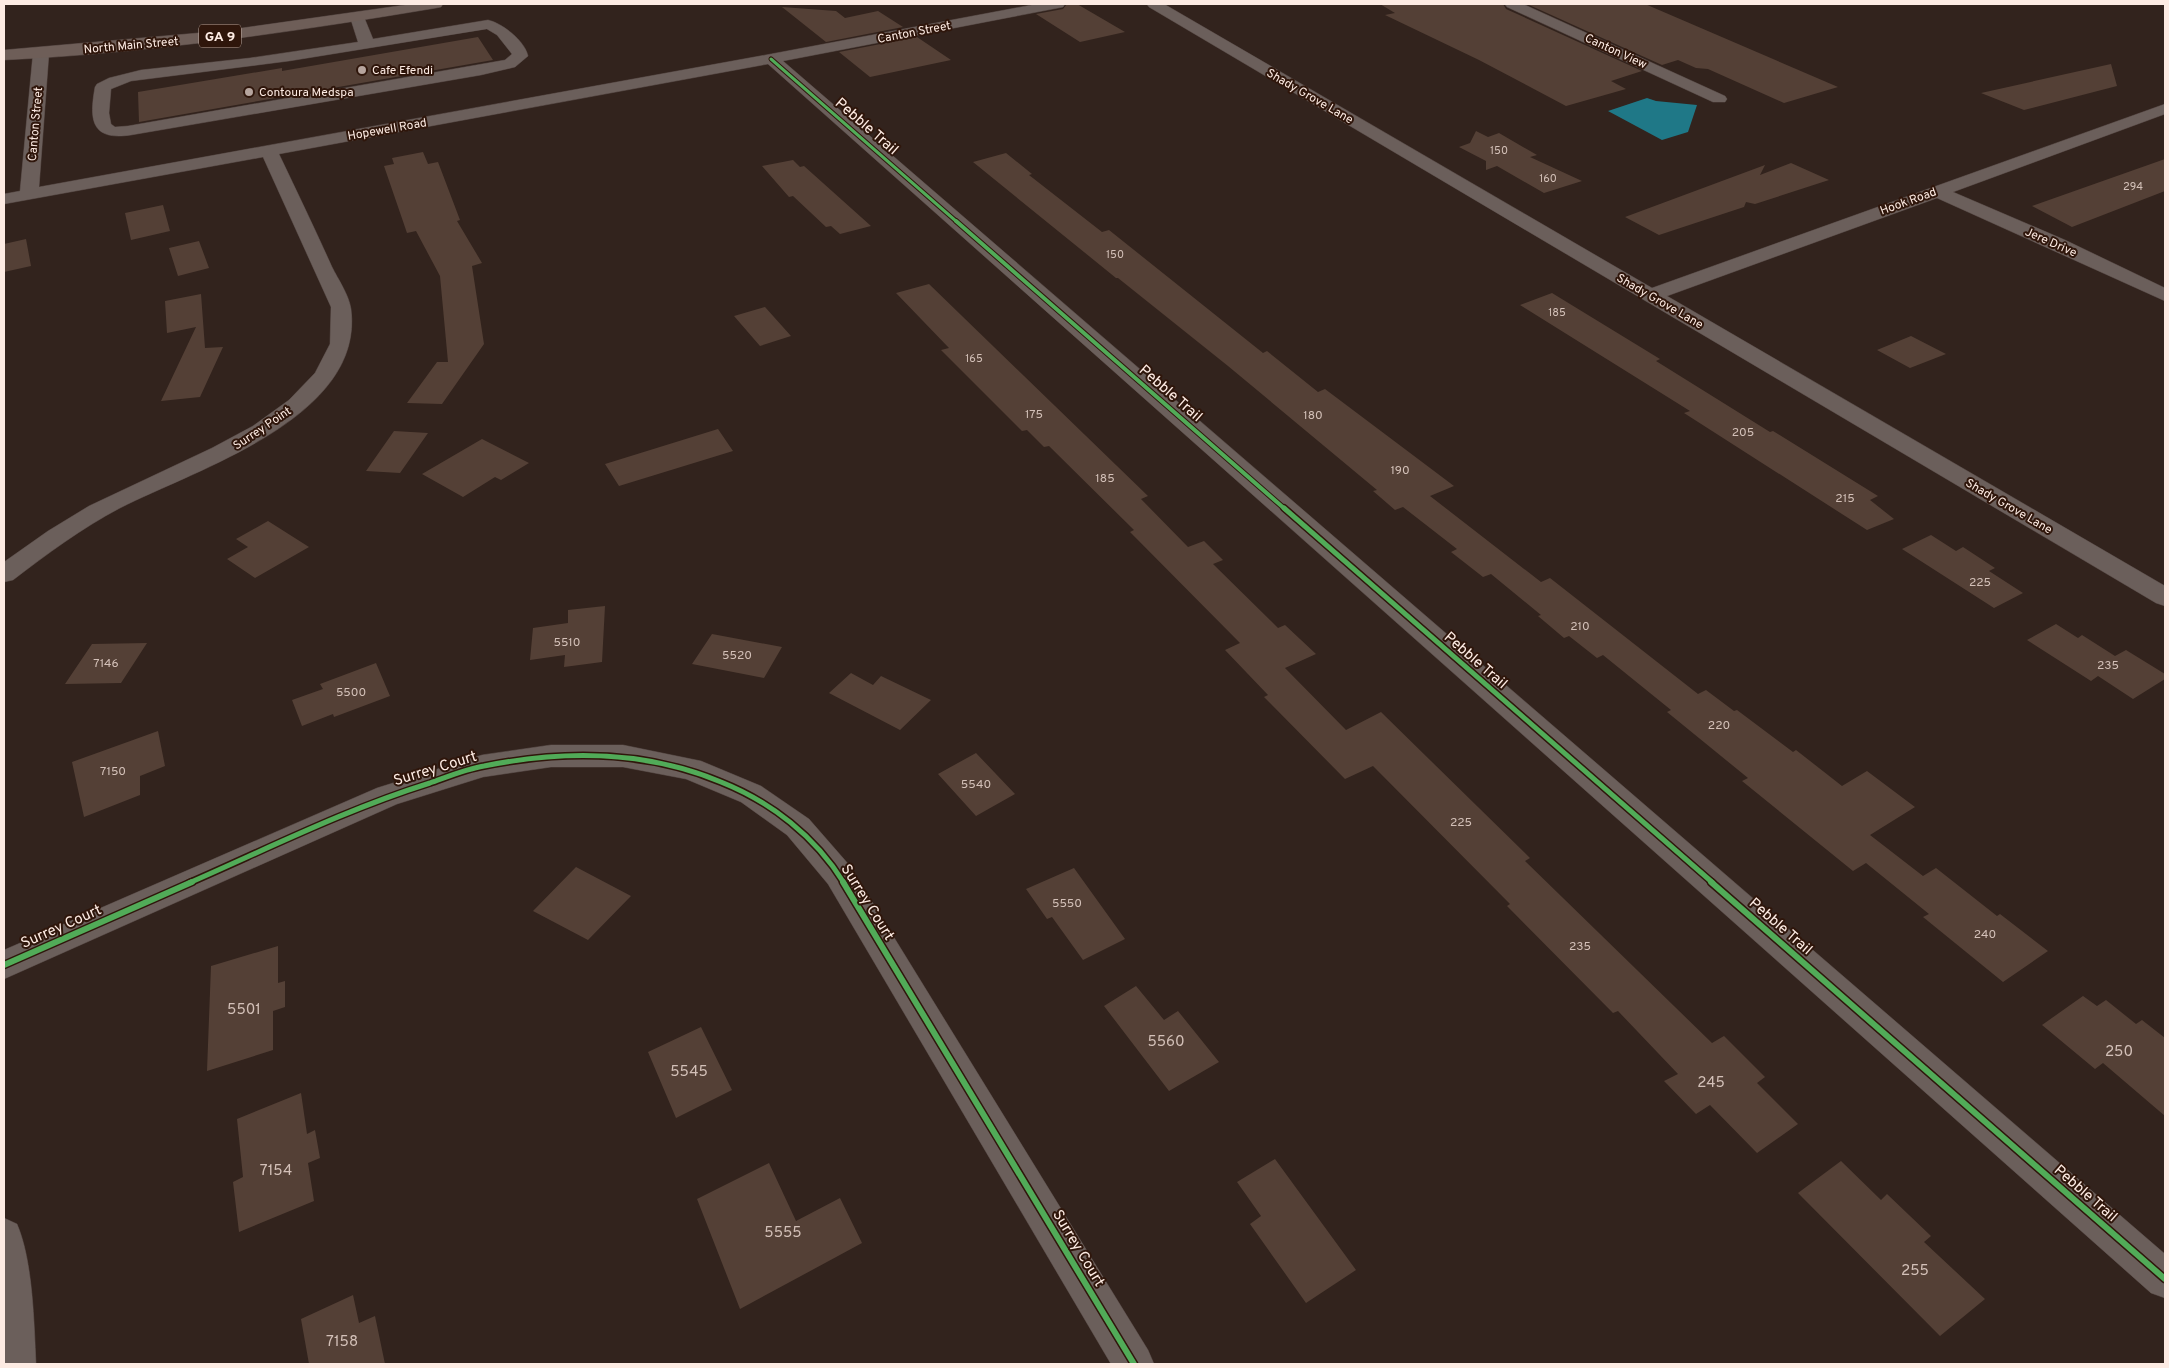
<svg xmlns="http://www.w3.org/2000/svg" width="2169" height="1368" viewBox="0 0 2169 1368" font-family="Overpass,sans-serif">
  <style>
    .water { fill: #1f7887 }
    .building { fill: #544036 }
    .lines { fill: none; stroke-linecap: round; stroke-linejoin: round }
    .minor-casing { stroke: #4f413d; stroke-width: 1 }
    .major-casing { stroke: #4f413d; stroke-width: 1 }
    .minor { fill: #6b5f5b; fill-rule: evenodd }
    .major { fill: #6e5e58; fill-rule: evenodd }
    .cycleway-far3-casing { stroke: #2f160b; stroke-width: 5 }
    .cycleway-far2-casing { stroke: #2f160b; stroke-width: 6 }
    .cycleway-far1-casing { stroke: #2f160b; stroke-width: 8 }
    .cycleway-casing { stroke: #2f160b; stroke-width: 9 }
    .cycleway-far3 { stroke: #51ab58; stroke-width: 3 }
    .cycleway-far2 { stroke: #51ab58; stroke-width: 4 }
    .cycleway-far1 { stroke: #51ab58; stroke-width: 5 }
    .cycleway { stroke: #51ab58; stroke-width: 6 }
    .poi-dot { fill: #b6a59e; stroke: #2f160b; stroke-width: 2 }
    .labels { text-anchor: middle; stroke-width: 4; stroke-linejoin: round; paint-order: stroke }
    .far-number-label { font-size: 11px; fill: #d3c0b8 }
    .far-street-label { font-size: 12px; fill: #fdebe3; stroke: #2f160b }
    .far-poi-label { font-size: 12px; fill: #fdebe3; stroke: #2f160b; text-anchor: start }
    .number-label { font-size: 12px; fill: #d3c0b8 }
    .shield { fill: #2f160b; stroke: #bfaba2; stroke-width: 1 }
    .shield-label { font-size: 14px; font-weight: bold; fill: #fdebe3 }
    .street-label { font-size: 15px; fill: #fdebe3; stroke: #2f160b }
    .near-number-label { font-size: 15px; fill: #d3c0b8 }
  </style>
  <rect width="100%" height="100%" fill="#32231d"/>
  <path class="water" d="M1647 98 1656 101 1697 105 1688 132 1662 140 1608 111Z"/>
  <path class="building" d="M1067 4H1077L1125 32 1080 42 1036 14 1063 9Z
    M1380 4H1503L1506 9 1642 71 1611 81 1626 89 1566 106 1479 60 1385 15 1395 13Z
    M1527 4H1645L1838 87 1784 103 1708 69 1696 68 1678 60 1662 65Z
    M782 7 836 11 845 18 878 11 903 27 826 42Z
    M478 37 493 60 139 122 138 92 282 68V71Z
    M917 37 951 60 870 77 839 52Z
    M2111 64 2117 86 2024 110 1981 93Z
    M1476 131 1488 137 1499 133 1537 155 1530 157 1582 181 1544 193 1497 166 1486 170V161L1459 147 1470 143Z
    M423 152 428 164 438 162 460 220 457 221 482 263 472 266 484 344 442 404 407 403 437 362H448L440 276 416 231 407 233 384 166 394 164 392 158Z
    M1006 153 1032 174 1029 175 1102 232 1109 230 1263 353 1267 351 1318 392 1325 389 1454 486 1430 496 1541 582 1550 578 1698 694 1706 690 1734 711 1737 710 1793 752 1796 750 1842 786 1867 771 1915 807 1870 835 1923 876 1936 868 1997 916 2000 914 2048 951 2003 982 1923 917 1929 914 1866 863 1853 871 1742 781 1748 778 1667 712 1671 710 1603 655 1597 658 1569 636 1564 638 1538 616 1541 615 1491 574 1483 577 1451 552 1457 549 1403 507 1395 510 1373 491 1377 490 1228 366 1118 278H1116L973 162Z
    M2165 159V191L2072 227 2032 206Z
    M793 160 800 167 804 166 871 226 840 234 831 226 826 227 793 196 789 197 762 166Z
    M1791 163 1829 180 1755 204 1746 202 1744 207 1659 235 1625 217 1765 165 1760 175Z
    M163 205 170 231 131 240 125 213Z
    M26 239 31 266 4 272V244Z
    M199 241 209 268 178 276 169 248Z
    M929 284 1148 496 1141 499 1188 547 1204 541 1223 560 1213 564 1278 628 1285 625 1316 654 1285 668 1346 730 1381 712 1530 858 1525 861 1712 1043 1724 1036 1765 1077 1757 1083 1798 1124 1757 1153 1710 1105 1696 1114 1664 1081 1678 1074 1618 1011 1613 1013 1507 906 1510 904 1373 766 1345 779 1264 697 1268 695 1225 650 1240 643 1130 532 1134 530 1049 446 1044 447 1027 430 1022 431 941 350 949 348 896 293Z
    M1552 293 1660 359 1656 361 1770 432 1773 431 1878 496 1870 500 1894 519 1867 530 1684 413 1690 411 1520 305Z
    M201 294 205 348 223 347 200 397 161 401 196 327 167 333 165 301Z
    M765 307 791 336 760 346 734 316Z
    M1911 336 1946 354 1910 368 1877 350Z
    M718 429 733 451 619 486 605 464Z
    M394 431 428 433 400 473 366 471Z
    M482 439 529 463 501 480 495 477 463 497 422 474Z
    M268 521 309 547 255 578 227 559 248 547 236 539Z
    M1931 535 1956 551 1963 547 1995 568 1989 571 2023 593 1994 608 1902 549Z
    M605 606 602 662 564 667 565 655 530 660 533 628 568 623V610Z
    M2056 624 2078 638 2082 635 2115 656 2126 650 2165 674V679L2133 699 2098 676 2091 681 2027 640Z
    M712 634 782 647 764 678 692 664Z
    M147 643 121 683 65 684 92 644Z
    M376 663 390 696 334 717 333 714 302 726 292 700 323 689 320 684Z
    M851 673 873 685 881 676 931 700 900 730 829 693Z
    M158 731 165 766 140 776V795L84 817 72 762Z
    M976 753 1015 794 976 816 938 774Z
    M576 867 631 896 588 940 533 911Z
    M1074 868 1125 939 1083 960 1052 917 1047 919 1026 889Z
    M278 946V983L285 981V1007L273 1011V1050L207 1071 211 966Z
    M1136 986 1164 1020 1178 1011 1219 1062 1169 1091 1104 1006Z
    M2083 996 2097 1006 2106 1000 2136 1024 2142 1020 2165 1038V1116L2103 1063 2095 1069 2042 1025Z
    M701 1027 732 1090 676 1118 648 1052Z
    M301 1093 307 1134 315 1130 320 1158 308 1163 314 1201 239 1232 233 1182 243 1177 237 1119Z
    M1275 1159 1356 1270 1306 1303 1250 1224 1261 1216 1237 1182Z
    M1841 1161 1881 1200 1887 1194 1931 1236 1924 1242 1985 1299 1940 1336 1798 1193Z
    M769 1163 796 1221 840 1198 862 1243 740 1309 697 1199Z
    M353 1295 359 1323 375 1316 385 1364H309L301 1319Z"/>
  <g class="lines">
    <defs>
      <path id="minor" d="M1037 4H1065L1063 7 1058 8 783 61 2165 1254V1298L2151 1293 768 64 279 154C297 192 315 229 332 267 338 279 349 295 351 309 365 418 196 469 120 508 82 528 47 554 13 580L4 582V562L48 531 89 506 212 448 253 426 289 400 315 373 330 344 331 307 263 157 4 204V194L20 191 33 53 36 50H46L49 53 39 187 771 54Z
        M1147 4H1164L1652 288 2165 104V114L1953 192 2065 240 2165 288V301L1937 198 1667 296 2165 586V606L2156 603 1149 7Z
        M1505 4H1523L1725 96 1727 99 1725 102H1713L1507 7Z
        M357 13 362 14 364 17 373 39 488 20C502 23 525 41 528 56L515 67 481 75 131 135C91 141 89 120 95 87L97 84 109 78 141 70 250 58 358 42 350 17 352 14ZM487 29 497 35 512 54 505 60 128 126 115 127 111 124 109 113 111 89 131 81 289 61Z
        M551 745H623L701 761 761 786 809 819 850 866 1148 1350 1154 1364H1111L828 884 787 835 741 802 686 779 623 767H551L483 777 397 804 4 979V950L377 788 482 755Z
        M4 1218 17 1224C33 1261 34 1323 36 1364H4Z"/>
      <path id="major" d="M412 4H443L441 7 436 8C293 32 149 53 4 60V50L221 31Z"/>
    </defs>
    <use href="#minor" class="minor-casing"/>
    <use href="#major" class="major-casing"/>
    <use href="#minor" class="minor"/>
    <use href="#major" class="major"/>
    <defs>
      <path id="cycleway-far3" d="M771 59 957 222"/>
      <path id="cycleway-far2" d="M956 221 1286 510"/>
      <path id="cycleway-far1" d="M1284 508 1713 883
        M189 883C269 848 347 809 430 783 447 777 466 769 484 766 564 750 645 750 721 782 771 802 815 836 844 883"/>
      <path id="cycleway" d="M843 882 1134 1364
        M1711 882 2165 1279
        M4 965 192 882"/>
    </defs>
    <use href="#cycleway-far3" class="cycleway-far3-casing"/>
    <use href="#cycleway-far2" class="cycleway-far2-casing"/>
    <use href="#cycleway-far1" class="cycleway-far1-casing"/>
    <use href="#cycleway" class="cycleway-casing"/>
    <use href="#cycleway-far3" class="cycleway-far3"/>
    <use href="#cycleway-far2" class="cycleway-far2"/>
    <use href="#cycleway-far1" class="cycleway-far1"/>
    <use href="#cycleway" class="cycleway"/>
  </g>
  <g class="poi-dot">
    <circle cx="362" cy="70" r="5"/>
    <circle cx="249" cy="92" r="5"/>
  </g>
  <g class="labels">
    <g class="far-number-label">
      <text x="1499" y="154">150</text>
      <text x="1548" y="182">160</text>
      <text x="2133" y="190">294</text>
      <text x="1115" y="258">150</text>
      <text x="1557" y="316">185</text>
      <text x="974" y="362">165</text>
    </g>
    <g class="far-street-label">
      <text transform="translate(914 32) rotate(-11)" y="4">Canton Street</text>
      <text transform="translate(131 45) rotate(-5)" y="4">North Main Street</text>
      <text transform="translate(1616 51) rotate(25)" y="4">Canton View</text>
      <text transform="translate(1310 96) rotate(30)" y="4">Shady Grove Lane</text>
      <text transform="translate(35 124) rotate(-85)" y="4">Canton Street</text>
      <text transform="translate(387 129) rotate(-10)" y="4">Hopewell Road</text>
      <text transform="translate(1908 201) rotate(-20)" y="4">Hook Road</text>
      <text transform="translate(2051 242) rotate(24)" y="4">Jere Drive</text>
      <text transform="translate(1660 301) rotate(30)" y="4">Shady Grove Lane</text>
      <text transform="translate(262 428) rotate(-34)" y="4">Surrey Point</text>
      <text transform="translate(2009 506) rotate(30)" y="4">Shady Grove Lane</text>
    </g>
    <g class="far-poi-label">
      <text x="372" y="74">Cafe Efendi</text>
      <text x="259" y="96">Contoura Medspa</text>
    </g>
    <g class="number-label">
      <text x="1034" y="418">175</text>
      <text x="1313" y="419">180</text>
      <text x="1743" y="436">205</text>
      <text x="1400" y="474">190</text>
      <text x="1105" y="482">185</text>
      <text x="1845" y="502">215</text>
      <text x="1980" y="586">225</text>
      <text x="1580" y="630">210</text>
      <text x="567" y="646">5510</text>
      <text x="737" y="659">5520</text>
      <text x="106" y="667">7146</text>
      <text x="2108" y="669">235</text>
      <text x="351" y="696">5500</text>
      <text x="1719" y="729">220</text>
      <text x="113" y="775">7150</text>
      <text x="976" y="788">5540</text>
      <text x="1461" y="826">225</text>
      <text x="1067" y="907">5550</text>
      <text x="1985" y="938">240</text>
      <text x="1580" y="950">235</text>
    </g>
    <rect class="shield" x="199" y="24.5" width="42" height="23" rx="4"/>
    <g class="shield-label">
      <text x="220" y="41">GA 9</text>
    </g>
    <g class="street-label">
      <text transform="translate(867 126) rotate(41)" y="5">Pebble Trail</text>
      <text transform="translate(1171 393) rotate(41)" y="5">Pebble Trail</text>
      <text transform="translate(1476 660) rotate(41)" y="5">Pebble Trail</text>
      <text transform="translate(435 768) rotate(-17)" y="5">Surrey Court</text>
      <text transform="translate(868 902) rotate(58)" y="5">Surrey Court</text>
      <text transform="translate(61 926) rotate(-24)" y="5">Surrey Court</text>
      <text transform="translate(1781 926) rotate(41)" y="5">Pebble Trail</text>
      <text transform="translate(2086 1193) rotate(41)" y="5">Pebble Trail</text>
      <text transform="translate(1079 1248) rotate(59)" y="5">Surrey Court</text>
    </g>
    <g class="near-number-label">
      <text x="244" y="1014">5501</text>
      <text x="1166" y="1046">5560</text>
      <text x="2119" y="1056">250</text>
      <text x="689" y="1076">5545</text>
      <text x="1711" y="1087">245</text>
      <text x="276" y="1175">7154</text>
      <text x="783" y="1237">5555</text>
      <text x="1915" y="1275">255</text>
      <text x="342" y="1346">7158</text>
    </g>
  </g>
  <rect width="2169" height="1368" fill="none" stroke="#fdebe3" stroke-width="10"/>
</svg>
